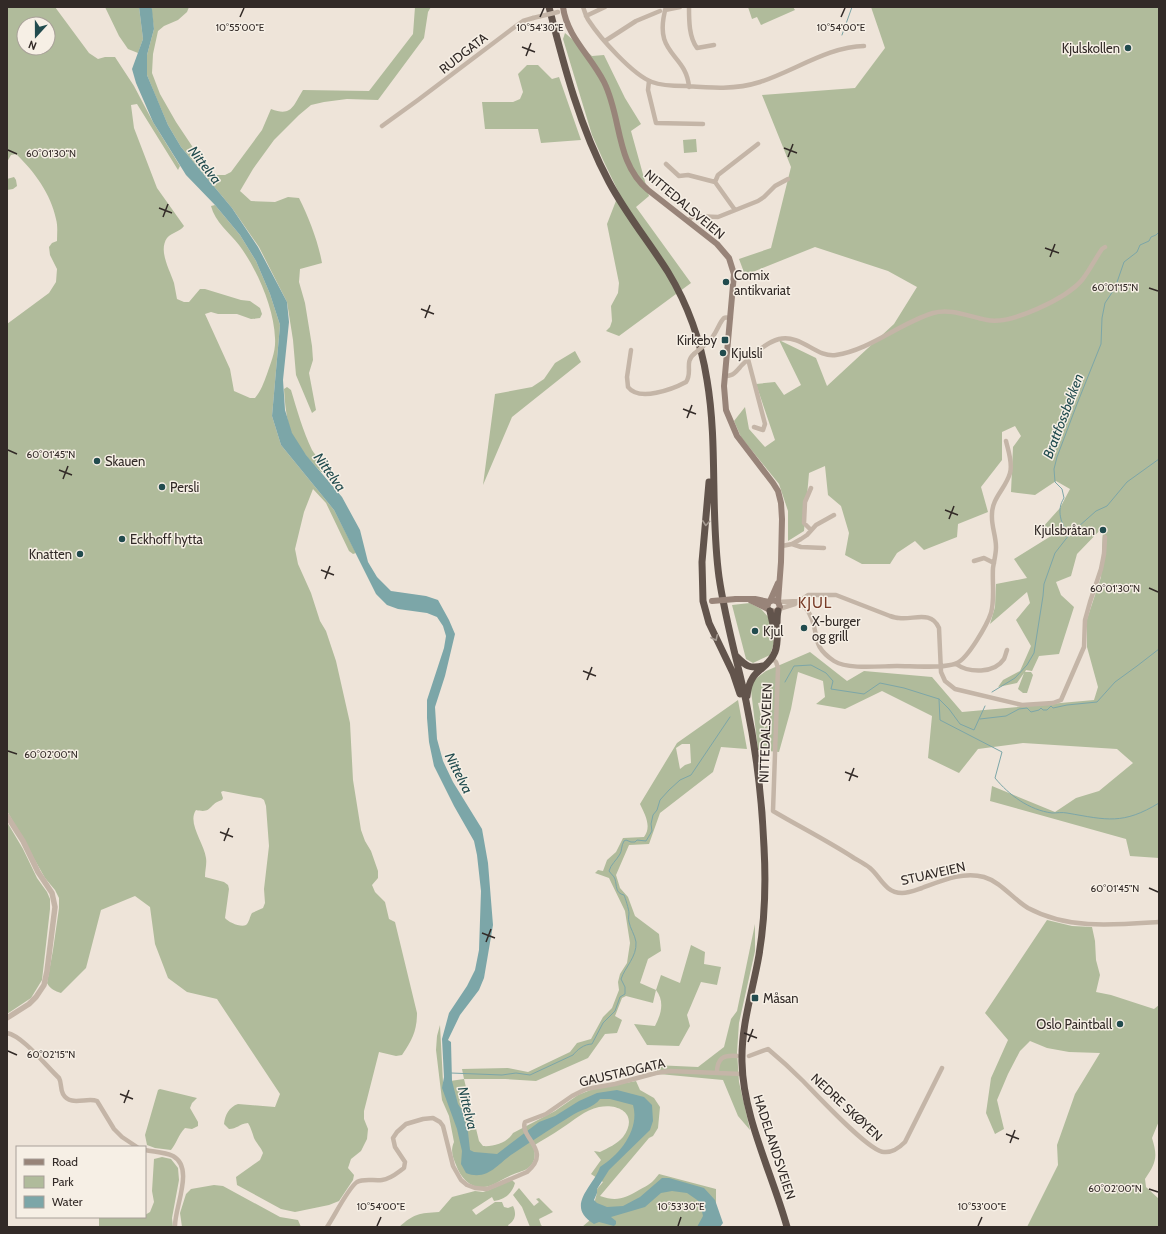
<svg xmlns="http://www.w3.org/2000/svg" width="1166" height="1234" viewBox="0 0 1166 1234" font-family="Cabin,sans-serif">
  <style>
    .green { fill: #b0bb9b; fill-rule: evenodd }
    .water { fill: #7ca6a8 }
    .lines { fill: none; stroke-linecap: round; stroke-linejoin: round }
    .stream { stroke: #7ca6a8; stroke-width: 1 }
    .minor { stroke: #c4b5a7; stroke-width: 4.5 }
    .tertiary { stroke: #c4b5a7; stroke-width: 5.5 }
    .secondary { stroke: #988479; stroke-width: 6 }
    .trunk { stroke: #62544c; stroke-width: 7 }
    .minor-bridge { stroke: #c4b5a7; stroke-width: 4.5 }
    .secondary-bridge { stroke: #988479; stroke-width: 6 }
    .oneway { stroke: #a59a91 }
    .ticks { fill: none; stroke: #322a27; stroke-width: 1.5 }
    .poi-dot { fill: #214b4e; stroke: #f6efe5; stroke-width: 1.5 }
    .labels { text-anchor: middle; stroke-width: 3; stroke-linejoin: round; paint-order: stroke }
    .poi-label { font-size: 13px; fill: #322a27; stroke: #f6efe5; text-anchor: start }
    .street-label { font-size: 13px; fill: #322a27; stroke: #f6efe5 }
    .water-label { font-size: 14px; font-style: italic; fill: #214b4e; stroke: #f6efe5 }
    .quarter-label { font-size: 15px; letter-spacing: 1px; fill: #783c28; stroke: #f6efe5 }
    .ticks-label { font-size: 10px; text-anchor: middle; fill: #322a27; stroke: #f6efe5; stroke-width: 3; stroke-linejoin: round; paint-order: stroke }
  </style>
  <rect width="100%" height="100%" fill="#eee4d9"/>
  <path class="green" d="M7 7H55L89 53 98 59 105 57H115L134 86 153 122 180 166 178 170 137 104 131 105 134 128 157 188 184 226C180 232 172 232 167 238 158 251 170 270 174 283 175 288 176 294 177 299L184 302H189L200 289H205L241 300 250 301 260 308 262 314 260 318 251 319 237 314H218L211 312 205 314 230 369 234 391 250 398H255C261 391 264 382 267 374 271 362 276 351 275 338 274 308 257 269 239 245 229 232 215 222 211 206L215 205 240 235 256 261 270 294 280 325 272 416 281 445 334 510 356 553 353 554 349 551 326 503 313 489 304 512 295 549 298 564 311 593 320 621 326 631 336 661 350 723 353 780 361 830 365 841 371 851 378 871V878L372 885 375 892 385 902 389 919 395 922 417 1013C417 1031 412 1040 402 1055L396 1056 379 1052 364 1111V1119L368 1129 367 1139 361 1151 351 1159 348 1168 354 1175 353 1180 339 1201 329 1205 295 1212 281 1209 237 1185 236 1177 260 1160 263 1153C261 1147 256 1143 254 1138 252 1132 251 1128 248 1123 239 1124 237 1129 229 1129L224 1124C225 1115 229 1107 238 1104L275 1107 280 1094 217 999 187 992 168 978 155 944 150 907 135 896 101 910 86 968 61 993C55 991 50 989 47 983L53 950 59 908V898L55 890 45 878 7 811V324L49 293 56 282 57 269 50 255 49 247 52 243 57 241C57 234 58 226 56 219 51 194 34 171 16 154L11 155 7 162ZM24 24H48V48H24ZM223 791 254 797 261 798 264 800 266 806 269 846 264 889 265 903 263 908 252 913C250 916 249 923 246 925 241 928 228 922 225 918L229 889 228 885 224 882 205 877C205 870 207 864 206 858 204 843 187 823 196 810 213 814 208 804 222 800L223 798 221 792Z
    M105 7H139L143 39 138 53 128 49 119 36Z
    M151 7H189L187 12 178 20 164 26 158 31 153 54 152 73 160 94 176 122 206 167 213 174 217 175H225L231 172 262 130 271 109C292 117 293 106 303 90L369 91 413 34 415 7H431L428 12 424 38 378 100 347 99 324 102 311 105 299 115 274 140 253 169 240 191 251 201 275 202 288 197 299 198C309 218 318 241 322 263L300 269 299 282 305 303 312 346 313 360 309 373 316 410 312 413 296 375 293 340 287 302 259 247 232 208 181 147 168 125 156 97 147 75V55L154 29Z
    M748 7H793L795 10 761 25 757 17 752 19Z
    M871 7H1159V858L1130 856 1126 839 990 801 992 786 1055 812 1076 798 1099 791 1133 763 1117 749 1023 743 978 749 959 773 928 758 932 716 882 691 845 709 816 704 825 697 823 681 798 672 791 709 779 752 758 750 751 690 754 680 766 671 810 652 847 681 864 671 932 677 962 712 1094 700 1098 687 1087 647V619L1101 577 1103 527 1077 554 1071 576 1056 582 1061 595 1074 607 1059 654 1039 656 1032 671 1026 670 1025 672H1031L1033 675 1027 693H1023L1018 689 1024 673 1017 683 998 687 1003 680 1020 671 1031 646 1016 620 1030 603 1027 592 990 624 995 607 996 584 1027 578 1014 559 1051 536 1042 528 1060 508 1070 489 1056 481 1035 495 1011 492 1013 447 1021 436 1015 426 1002 432V460L981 487 988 512 958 524 957 537 924 550 915 541 897 553 890 564H862L845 555 849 533 841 506 828 495 825 466 809 473 804 531 788 541V511L779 484 741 437 734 421 745 407 749 429 765 447 775 440 756 384 775 382 784 395 801 385 779 340 816 358 827 386 894 324 917 287 888 271 815 247 745 275 739 259 771 248 791 167 762 95 855 88 885 48ZM770 701V723L764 728 758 703Z
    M565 33 592 56 604 55 625 98 641 124 631 131 649 196 636 207 691 283 619 336 606 331 610 327 612 321 611 306 618 293 619 283 607 224 619 193 604 162 592 135 563 39Z
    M527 65H538L552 79 559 77 581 140 541 143 538 129H485L482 102H513L520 99 523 92 518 74Z
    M696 139 697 152 684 153 683 140Z
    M14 177 16 180 17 186 13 189 7 190V179Z
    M575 351 581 362 512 417 483 485 495 394 532 387 544 379 555 363Z
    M287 387 291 390C297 410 303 431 312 450 316 457 324 462 324 471L321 472C311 461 296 446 291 432 286 418 285 403 284 389Z
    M750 603 761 609 770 619 774 643 770 655 753 663 746 659 732 605Z
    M738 700 747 749 721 747 713 772 660 813 649 844 629 845 616 875 620 888 628 897 635 916 659 934 661 951 648 959 640 983 656 990 661 975 680 983 691 945 705 952 704 964 721 967 717 985 701 982 687 1015 690 1026 679 1046 647 1045 634 1024 655 1026C661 1014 665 1002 656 990L653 1003 626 996 622 998 615 1016 622 1020 617 1033 605 1034 588 1058 536 1081 505 1079H464L479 1141 483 1146C494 1147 508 1142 513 1133L555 1111 578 1095 593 1089 636 1081 640 1090 654 1098 660 1107 658 1128 653 1136 649 1138 600 1196C617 1202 625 1198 639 1190 650 1184 651 1184 659 1174L716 1189V1227H582L589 1221 597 1193V1189L603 1182 591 1174 601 1160 594 1151 600 1152C608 1148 617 1144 623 1137 639 1115 620 1103 599 1107 585 1110 573 1121 562 1128 552 1135 542 1140 533 1146 535 1151 536 1158 532 1164 527 1171 521 1171 514 1174 506 1177 499 1182 492 1185 474 1192 462 1181 456 1165 453 1157 450 1151 454 1142L449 1116 442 1100 436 1050 437 1036 440 1025 443 1082 464 1079 462 1069 508 1068 528 1072 570 1052 577 1043 591 1039 603 1017 612 1008 619 990 618 982 620 974 627 963 630 943 625 911 609 878 595 873 598 870 603 871 607 860 616 852 623 838 644 837C652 826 645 815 640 804L677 743ZM682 744H690L691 763 685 765 680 769 676 748Z
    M7 822 23 849 37 878 47 892 50 899V909L42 980 31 998 7 1014Z
    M1047 920 1072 926 1092 927 1095 941 1096 960 1100 975 1096 992 1111 995 1154 1009 1159 1005V1121L1152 1138C1158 1157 1156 1163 1145 1179L1146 1187 1159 1199V1227H1027L1058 1165 1057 1145 1075 1094 1100 1053 1069 1052 1047 1048 1030 1041 1020 1051 1008 1074 997 1100 1004 1129 995 1134 986 1113 991 1078 1008 1040 985 1013Z
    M755 924V951L739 1023 737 1052 739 1082 750 1130 738 1116 723 1080 659 1074 654 1065 698 1067 724 1047 731 1019 737 1011Z
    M160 1089 197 1098 192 1103 190 1108 198 1122V1126L192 1129 185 1128C178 1135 177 1143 171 1150L155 1148 147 1145 145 1135 158 1090Z
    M162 1157 171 1159 178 1168 179 1180 172 1218 173 1227H99V1217H145V1215L150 1212 154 1202 152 1191 154 1159Z
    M512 1180 515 1183C512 1194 505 1199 494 1201L492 1197 472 1210 476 1215 495 1202H502L504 1207 508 1208 513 1206C517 1214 515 1221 508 1225L509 1227H399C414 1214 419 1213 439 1212L452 1197 475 1191 483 1192 489 1190Z
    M214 1185 223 1186 280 1217 298 1220 301 1227H182L180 1213 186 1194 191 1189Z
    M519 1188 534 1206 539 1202 536 1199 539 1198 553 1212 539 1219 541 1225 543 1227H530L522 1207 513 1195Z"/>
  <path class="water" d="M139 7H151L152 9 154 29 147 55V75L168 125 181 147 232 208 258 247 287 302 289 322 283 380 285 410 292 433 306 455 342 497 360 530 368 562 377 577 391 591 426 596 438 600 449 620 455 634 445 676 435 707 437 739 443 761 453 782 482 829 488 863 493 925 484 978 479 990 460 1015 448 1040 451 1042 452 1081 458 1104 462 1110 468 1132 470 1150 474 1152 497 1154 539 1122 555 1116 579 1101 597 1093 617 1090 644 1097 652 1105 653 1121 650 1130 609 1170 597 1189V1193L594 1200 597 1203 607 1207 623 1206 640 1197 662 1178H669L704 1188 715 1200 723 1223 720 1227H697L703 1216 700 1202 687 1193 672 1191 661 1193 645 1207 611 1217 616 1221V1224L614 1226 599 1222 594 1224C564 1206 594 1186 600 1167 620 1155 640 1129 633 1105L610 1099H600C594 1108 579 1110 571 1116 552 1128 533 1140 514 1153 504 1159 497 1168 487 1173 480 1176 473 1176 466 1173L461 1164 462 1151 457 1129 442 1088 444 1077 442 1039 449 1013 467 986 475 970 479 950 481 891 477 855 474 841 454 806 434 766 429 742 427 718V700L444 648 446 636 443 626 437 617 427 613 398 609 387 605 376 594 334 510 281 445 272 416 280 325 270 294 256 261 240 235 215 205 186 175 153 122 136 83 132 69 143 39Z"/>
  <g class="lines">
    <path class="stream" d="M842 35 852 7
      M1069 535 1096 511 1107 506 1127 482 1159 459
      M785 682 794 666 811 665 826 673 833 681 831 689 864 694 880 683 904 688 939 699 949 709 960 724 974 730 985 706
      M992 692 1015 678 1027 665 1034 653 1043 596 1044 584 1055 553 1069 535C1061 524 1056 510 1064 498L1062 489 1055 482 1054 469 1057 457 1077 404 1101 344 1102 318 1105 303 1115 288 1124 262 1137 252 1140 245 1149 241 1151 237 1156 235 1159 232
      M939 699 940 720 1002 752 995 778C1009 795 1029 810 1052 813 1057 813 1062 812 1067 813 1107 820 1123 825 1159 803
      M980 719 1006 716 1019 709 1027 708 1031 712 1039 710 1041 708 1043 710H1047L1051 706 1053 708 1067 705 1097 702 1115 682 1137 666 1159 649
      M451 1073 502 1075 516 1073 530 1075 573 1055C577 1050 584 1044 592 1044L603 1023 615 1011 620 997 625 994V987L621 979C625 967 637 957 636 942 635 935 630 928 629 922 628 919 629 915 629 913 629 910 625 897 624 895 615 893 617 886 615 879 614 876 611 874 609 871 611 864 616 861 620 854 622 851 621 846 624 841L626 840 631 842H635L637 840 646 841 652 831 651 824 653 815 657 810 660 800 669 790 680 780 691 775 730 717"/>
    <path class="minor" d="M583 7C585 12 586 17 589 21 600 38 633 75 652 82 662 86 674 86 685 86 711 88 735 90 760 82 792 72 830 46 864 46
      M666 7C652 56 686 52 689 87
      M689 7C689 21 689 37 697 48L714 45
      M665 10 680 7
      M586 16 605 7
      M605 41 636 21 660 11
      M649 81 648 90 656 123 703 124
      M382 126 418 100 516 26 523 21 533 18
      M666 164 679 176 688 175 715 182 735 210
      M715 182 718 175 758 144
      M688 221 693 216 718 217 758 201 764 197 775 186 788 179
      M708 342C716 336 719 322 724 318 726 317 728 318 731 318
      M631 350 627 377 628 387C639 402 673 389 686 382 693 373 684 362 694 354
      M748 359 765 424 763 430 754 427
      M725 376C727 376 729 376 731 375 735 374 739 368 742 365 752 355 765 343 779 339 802 334 816 358 836 355 870 350 900 323 933 313 952 308 969 317 987 320 1011 325 1067 298 1082 280 1090 270 1095 259 1102 249L1105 247
      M811 488 805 502 804 523 811 530
      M792 544 801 547 824 548
      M782 546 792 544 801 539 807 535 816 525 834 515
      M974 561 984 558 994 563
      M798 601C803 605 808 609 810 615 820 635 810 645 834 661 848 670 881 666 897 666 912 666 945 669 957 663 968 658 987 625 991 613 995 599 992 582 993 568 994 561 996 554 996 547 996 536 991 525 992 514 992 498 1006 488 1010 473 1013 463 1008 450 1006 441
      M778 602 798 601
      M779 609 795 604 808 595H836L890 616C893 617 896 618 899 618 914 620 931 610 939 628L941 672 945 681 955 689 1022 705 1053 703 1061 700 1084 647 1085 620 1090 602 1101 569 1104 554 1105 537
      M772 658 776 662 778 668 773 811C800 827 828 841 854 858 859 861 865 864 870 868 880 876 885 893 902 893 909 893 916 890 922 888 941 881 963 871 984 877 1001 882 1013 899 1028 908 1069 930 1115 925 1159 922
      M956 664C969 673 994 674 1004 659 1005 657 1006 653 1007 650
      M7 1033C23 1036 46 1066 59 1078 62 1083 60 1089 63 1094 70 1107 87 1097 97 1101L114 1129 122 1137 137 1147
      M749 1056 768 1049C780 1059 791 1069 802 1080 815 1093 869 1152 884 1152 892 1153 900 1147 905 1142L942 1068
      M717 1073C717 1058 723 1055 737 1056
      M145 1150C154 1152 164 1152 173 1156 195 1168 174 1208 175 1227
      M327 1227C334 1217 348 1188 357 1182 364 1178 374 1181 382 1180 391 1179 397 1173 404 1168L405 1162 395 1147 393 1138 397 1132 406 1124 423 1119 433 1118 440 1122 443 1126 453 1166 461 1180 467 1185 475 1188 487 1189 527 1172C553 1150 519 1138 525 1122L546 1114 572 1096 586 1089 615 1084 656 1073 670 1071 742 1074"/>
    <path class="tertiary" d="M7 816 23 841 38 872 52 893 55 907 47 971 44 985 36 997 29 1004 7 1018"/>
    <path class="secondary" d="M563 7C567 37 591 56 604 82 622 118 615 162 648 190L717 244 729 258 734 274 724 386 726 410 737 436 773 483 778 491 781 503 782 519 781 562 778 602 780 607 776 612 770 611 767 607 769 602 773 600 778 602
      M736 599H755L769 602
      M750 600 768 609
      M770 601 778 583"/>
    <path class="trunk" d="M549 7C564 66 580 128 609 182 626 214 649 242 668 272 688 305 701 342 707 380 718 445 710 511 719 577 725 619 737 660 746 701 756 749 762 798 764 847 766 883 765 919 759 955 753 990 741 1025 742 1062 743 1117 772 1173 787 1227
      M709 482 702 562 703 601 709 623 733 673 740 694
      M770 611 774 629
      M736 656C746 666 749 669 763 666
      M747 696C750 667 767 672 775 652 780 639 775 624 778 611"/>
    <path class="minor-bridge" d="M533 18 558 12
      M694 354 708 342"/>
    <path class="secondary-bridge" d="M712 601 736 599"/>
  </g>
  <defs><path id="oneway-chevron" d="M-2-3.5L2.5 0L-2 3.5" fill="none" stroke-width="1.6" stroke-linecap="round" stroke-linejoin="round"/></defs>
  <g class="oneway">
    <use href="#oneway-chevron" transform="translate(706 523) rotate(95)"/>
    <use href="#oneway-chevron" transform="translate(715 638) rotate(65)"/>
  </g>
  <path class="ticks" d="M240 17 244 8M540 17 544 8M841 17 845 8M522 47 535 52M526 56 531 43M784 148 797 153M8 150 17 154M788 157 793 144M159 208 172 213M163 217 168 204M1045 248 1059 253M1050 257 1055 244M1149 288 1158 291M421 309 434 314M425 318 430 305M683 409 696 414M687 418 692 405M8 450 17 454M59 470 72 475M63 479 68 466M945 510 958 515M949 519 954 506M321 570 334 575M325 579 330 566M1149 588 1158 592M583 671 596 676M587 680 592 667M8 751 17 754M845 772 858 777M849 781 854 768M220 832 233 837M224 841 229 828M1149 888 1158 892M482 933 495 938M486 942 491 929M744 1033 757 1038M748 1042 753 1029M8 1051 17 1055M120 1094 133 1099M124 1103 129 1090M1006 1134 1019 1139M1010 1143 1015 1130M1149 1189 1158 1192M377 1226 381 1217M678 1226 681 1217M978 1226 982 1217"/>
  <g class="poi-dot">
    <circle cx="1128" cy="48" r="4"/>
    <circle cx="726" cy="282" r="4"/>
    <rect x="721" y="336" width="8" height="8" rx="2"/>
    <circle cx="723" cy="353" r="4"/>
    <circle cx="97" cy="461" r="4"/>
    <circle cx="162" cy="487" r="4"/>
    <circle cx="1103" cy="530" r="4"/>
    <circle cx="122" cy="539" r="4"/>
    <circle cx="80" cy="554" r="4"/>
    <circle cx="804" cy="628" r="4"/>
    <circle cx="755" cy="631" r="4"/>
    <rect x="751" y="994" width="8" height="8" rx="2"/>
    <circle cx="1120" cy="1024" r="4"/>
  </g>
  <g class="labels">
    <g class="poi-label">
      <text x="1120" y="53" text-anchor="end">Kjulskollen</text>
      <text x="734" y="280">Comix<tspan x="734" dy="15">antikvariat</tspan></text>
      <text x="717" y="345" text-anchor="end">Kirkeby</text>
      <text x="731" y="358">Kjulsli</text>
      <text x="105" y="466">Skauen</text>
      <text x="170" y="492">Persli</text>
      <text x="1095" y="535" text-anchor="end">Kjulsbråtan</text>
      <text x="130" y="544">Eckhoff hytta</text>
      <text x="72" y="559" text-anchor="end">Knatten</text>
      <text x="812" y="626">X-burger<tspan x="812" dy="15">og grill</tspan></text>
      <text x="763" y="636">Kjul</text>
      <text x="763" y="1003">Måsan</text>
      <text x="1112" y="1029" text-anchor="end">Oslo Paintball</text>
    </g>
    <g class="street-label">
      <text transform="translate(463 53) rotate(-38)" y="5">RUDGATA</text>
      <text transform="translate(685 204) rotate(40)" y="5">NITTEDALSVEIEN</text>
      <text transform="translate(765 733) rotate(-88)" y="5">NITTEDALSVEIEN</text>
      <text transform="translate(933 873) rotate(-13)" y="5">STUAVEIEN</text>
      <text transform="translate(622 1072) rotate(-13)" y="5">GAUSTADGATA</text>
      <text transform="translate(847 1107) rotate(43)" y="5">NEDRE SKØYEN</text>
      <text transform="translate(775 1147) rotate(72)" y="5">HADELANDSVEIEN</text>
    </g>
    <g class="water-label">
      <text transform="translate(205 165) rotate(52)" y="5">Nittelva</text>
      <text transform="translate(1063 416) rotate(-69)" y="5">Brattfossbekken</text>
      <text transform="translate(330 472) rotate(54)" y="5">Nittelva</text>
      <text transform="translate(459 773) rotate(63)" y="5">Nittelva</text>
      <text transform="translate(468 1108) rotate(76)" y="5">Nittelva</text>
    </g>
    <g class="quarter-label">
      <text x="815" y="608">KJUL</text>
    </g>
  </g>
  <g class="ticks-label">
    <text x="540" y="31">10°54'30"E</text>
    <text x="841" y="31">10°54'00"E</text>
    <text x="240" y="31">10°55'00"E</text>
    <text x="51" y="157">60°01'30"N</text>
    <text x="1115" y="291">60°01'15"N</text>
    <text x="51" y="458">60°01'45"N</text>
    <text x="1115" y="592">60°01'30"N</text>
    <text x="51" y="758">60°02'00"N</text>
    <text x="1115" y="892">60°01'45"N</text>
    <text x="51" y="1058">60°02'15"N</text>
    <text x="1115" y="1192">60°02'00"N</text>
    <text x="381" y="1210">10°54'00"E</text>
    <text x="681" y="1210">10°53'30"E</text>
    <text x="982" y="1210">10°53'00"E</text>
  </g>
  <rect width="1166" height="1234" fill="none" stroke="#322a27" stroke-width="16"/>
  <rect x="16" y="1146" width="130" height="72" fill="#f6efe5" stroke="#a8a099"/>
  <rect x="24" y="1159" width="20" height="6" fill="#988479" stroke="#a8a099"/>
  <text x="52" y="1166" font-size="12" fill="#322a27">Road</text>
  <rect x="24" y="1176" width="20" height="12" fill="#b0bb9b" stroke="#a8a099"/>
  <text x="52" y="1186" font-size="12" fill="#322a27">Park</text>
  <rect x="24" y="1196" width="20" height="12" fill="#7ca6a8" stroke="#a8a099"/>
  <text x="52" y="1206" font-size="12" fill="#322a27">Water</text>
  <g transform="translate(36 36) rotate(201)"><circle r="19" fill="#f6efe5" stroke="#a8a099"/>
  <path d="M0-3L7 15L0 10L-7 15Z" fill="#214b4e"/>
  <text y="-6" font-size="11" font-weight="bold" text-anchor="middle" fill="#322a27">N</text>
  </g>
</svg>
